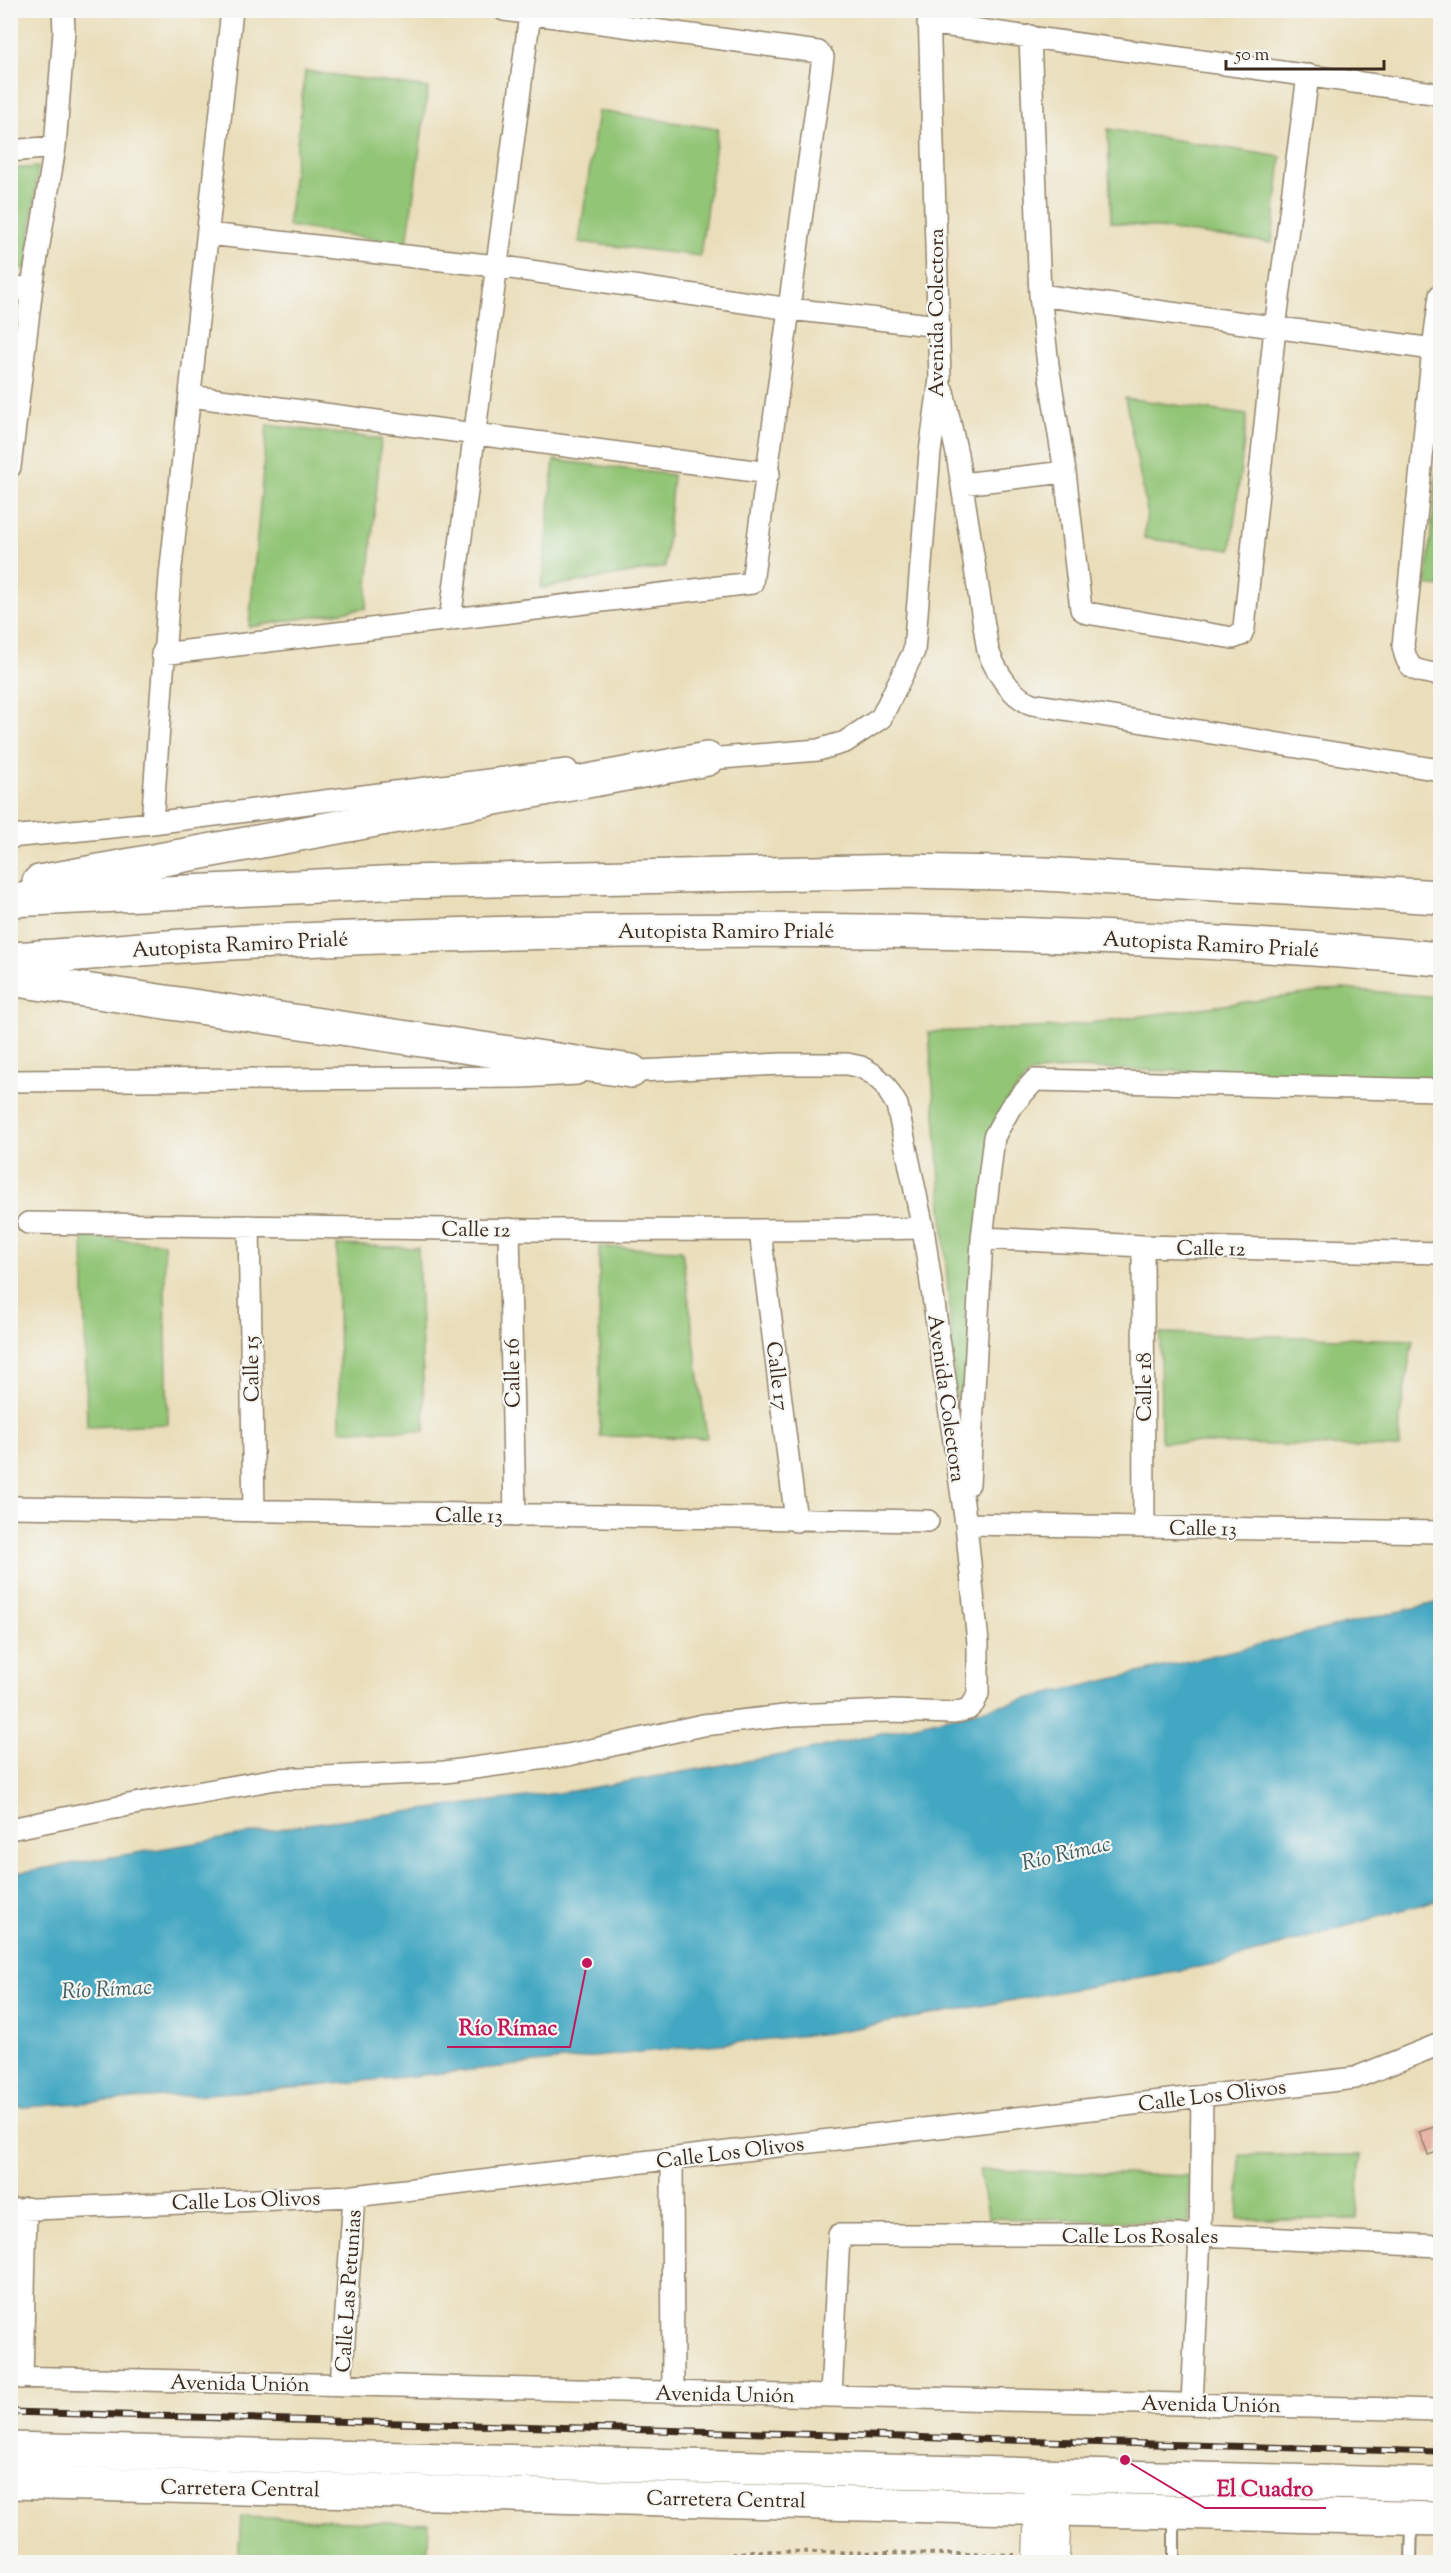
<svg xmlns="http://www.w3.org/2000/svg" width="1451" height="2573" viewBox="0 0 1451 2573" font-family="'Sorts Mill Goudy',serif">
  <style>
    .green { fill: #92c576; stroke: #66784a; stroke-width: 1.5 }
    .water { fill: #42a7c2; stroke: #3e6870; stroke-width: 1.5 }
    .building { fill: #e3a393 }
    .lines { fill: none; stroke-linecap: round; stroke-linejoin: round }
    .service-casing { stroke: #92846c; stroke-width: 14 }
    .minor-casing { stroke: #92846c; stroke-width: 24 }
    .tertiary-casing { stroke: #92846c; stroke-width: 28 }
    .trunk-casing { stroke: #92846c; stroke-width: 36 }
    .path { stroke: #92846c; stroke-width: 4; stroke-dasharray: 4.5 4.5; stroke-linecap: butt }
    .service { stroke: #fff; stroke-width: 10 }
    .minor { stroke: #fff; stroke-width: 21 }
    .tertiary { stroke: #fff; stroke-width: 26 }
    .trunk { stroke: #fff; stroke-width: 33 }
    .rail-casing { stroke: #3b2a1e; stroke-width: 7 }
    .rail { stroke: #f6f6f2; stroke-width: 4.5; stroke-dasharray: 14; stroke-linecap: butt }
    .labels { text-anchor: middle; stroke-width: 4.5; stroke-linejoin: round; paint-order: stroke }
    .street-label { font-size: 21px; fill: #3b2a1e; stroke: #f6f6f2 }
    .water-label { font-size: 22px; font-style: italic; fill: #3e5c60; stroke: #f6f6f2 }
    .leader { fill: none; stroke: #c2185b; stroke-width: 2 }
    .callout-dot { fill: #c2185b; stroke: #f6f6f2; stroke-width: 2 }
    .callout-label { font-size: 22px; text-anchor: middle; font-weight: bold; fill: #c2185b; stroke: #f6f6f2; stroke-width: 4.5; stroke-linejoin: round; paint-order: stroke }
  </style>
  <rect width="100%" height="100%" fill="#f6f6f2"/>
  <filter id="ink" filterUnits="userSpaceOnUse"><feTurbulence type="fractalNoise" baseFrequency=".0167" numOctaves="2"/><feDisplacementMap in="SourceGraphic" scale="12" xChannelSelector="R" yChannelSelector="G"/><feConvolveMatrix kernelMatrix="1 2 1 2 8 2 1 2 1" color-interpolation-filters="sRGB"/></filter>
  <filter id="wash" filterUnits="userSpaceOnUse"><feTurbulence type="fractalNoise" baseFrequency=".008" numOctaves="4" result="noise"/><feDisplacementMap in="SourceGraphic" scale="24" xChannelSelector="R" yChannelSelector="G"/><feGaussianBlur stdDeviation="1.35" result="paint"/><feColorMatrix in="noise" values="0 0 0 0 0 0 0 0 0 0 0 0 0 0 0 0 0 1.4 0 .05"/><feComposite in="paint" operator="in"/></filter>
  <g filter="url(#wash)">
    <rect width="100%" height="100%" fill="#eadeba"/>
    <path class="green" d="M305 71 428 88 407 244 288 226Z
      M598 111 718 129 700 256 579 242Z
      M1108 129 1281 157 1272 243 1111 222Z
      M38 167 27 268 11 269V169Z
      M1125 398 1247 415 1231 550 1144 538 1147 511Z
      M267 425 381 439 366 608 249 627Z
      M1440 443V587L1426 585Z
      M554 460 673 475 665 567 541 588Z
      M1342 989 1440 997V1079L1072 1068 1030 1073 1006 1102 967 1436 957 1412 929 1032 1060 1027Z
      M83 1237 164 1243 168 1424 87 1427Z
      M337 1245 418 1248 425 1431 340 1430Z
      M599 1247 682 1250 707 1438 600 1436Z
      M1160 1333 1413 1340 1400 1416 1399 1448 1161 1442Z
      M1240 2155H1361L1357 2219H1238Z
      M979 2170 1191 2176 1189 2223 989 2218Z
      M241 2517 429 2524 427 2562H238Z"/>
    <path class="water" d="M1440 1602V1899L1221 1963 828 2033 306 2087 11 2108V1874L308 1824 566 1792 805 1751Z"/>
    <g id="blocks">
      <path class="building" d="M1440 2125V2151L1428 2155 1419 2132Z"/>
    </g>
  </g>
  <g filter="url(#ink)">
    <use href="#blocks" fill-opacity="0" stroke="#92846c" stroke-width="1.5"/>
    <g class="lines">
      <defs>
        <path id="service" d="M1174 2562V2515
          M1411 2562 1412 2521"/>
        <path id="minor" d="M928 23 1440 94
          M1030 36 1040 295 1048 365 1065 472 1081 609 1087 613 1233 638 1241 635 1244 628 1275 328 1308 75
          M10 151 55 147
          M208 234 496 266 790 309 939 326
          M10 288 32 287
          M1040 295 1440 350
          M1440 295 1433 349 1403 646C1408 673 1416 670 1440 675
          M943 391 957 454 988 651C996 671 1011 697 1032 704L1440 770
          M190 396 769 473
          M10 467 32 287 55 147 64 31 63 10
          M962 484 1065 472
          M450 620 530 14
          M162 654 752 583 823 57 818 52 504 10
          M697 760 818 750 845 742 881 718 914 651 930 452 940 379 929 10
          M152 823 170 576 232 10
          M10 837 152 823 567 770
          M10 1081 521 1077 577 1074
          M28 1223C326 1227 625 1234 923 1228
          M249 1226 254 1511
          M509 1229 515 1516
          M760 1231 796 1521
          M982 1238 1143 1246 1440 1253
          M1143 1246 1144 1527
          M969 1484 982 1238 994 1137 1010 1108 1035 1080 1440 1090
          M10 1507 928 1521
          M966 1524 1440 1532
          M10 1829 134 1804 276 1779 445 1772 568 1755 703 1725 793 1715 889 1711 954 1713 968 1709 974 1703 978 1694V1643L966 1524 923 1228 897 1105 884 1084 873 1074 861 1067 847 1064H782L620 1072
          M672 2159 673 2393
          M10 2210 354 2196 1355 2078 1440 2044
          M10 2377 1440 2410
          M22 2378 26 2208
          M341 2385 354 2196
          M831 2396 839 2235H1200L1440 2246
          M1192 2404 1200 2235 1202 2096"/>
        <path id="tertiary" d="M1036 2562 1038 2490
          M1056 2562 1058 2491"/>
        <path id="trunk" d="M39 882 707 759
          M10 900 404 882 905 871 1044 874 1440 897
          M10 959C92 954 173 945 254 942 649 924 1047 924 1440 959
          M10 979 631 1071
          M10 2449 1440 2485
          M10 2482 1440 2519"/>
      </defs>
      <use href="#service" class="service-casing"/>
      <use href="#minor" class="minor-casing"/>
      <use href="#tertiary" class="tertiary-casing"/>
      <use href="#trunk" class="trunk-casing"/>
      <path class="path" d="M706 2562 717 2557 753 2551 1016 2555"/>
      <use href="#service" class="service"/>
      <use href="#minor" class="minor"/>
      <use href="#tertiary" class="tertiary"/>
      <use href="#trunk" class="trunk"/>
      <defs>
        <path id="rail" d="M10 2412 1440 2452"/>
      </defs>
      <use href="#rail" class="rail-casing"/>
      <use href="#rail" class="rail"/>
    </g>
  </g>
  <g class="labels">
    <g class="street-label">
      <text transform="translate(936 313) rotate(-90)" y="7">Avenida Colectora</text>
      <text x="726" y="938">Autopista Ramiro Prialé</text>
      <text transform="translate(240 944) rotate(-3)" y="7">Autopista Ramiro Prialé</text>
      <text transform="translate(1211 944) rotate(3)" y="7">Autopista Ramiro Prialé</text>
      <text transform="translate(476 1229) rotate(1)" y="7">Calle 12</text>
      <text transform="translate(1211 1248) rotate(1)" y="7">Calle 12</text>
      <text transform="translate(251 1369) rotate(-91)" y="7">Calle 15</text>
      <text transform="translate(512 1373) rotate(-91)" y="7">Calle 16</text>
      <text transform="translate(778 1376) rotate(83)" y="7">Calle 17</text>
      <text transform="translate(1144 1387) rotate(-90)" y="7">Calle 18</text>
      <text transform="translate(947 1398) rotate(82)" y="7">Avenida Colectora</text>
      <text transform="translate(469 1515) rotate(1)" y="7">Calle 13</text>
      <text transform="translate(1203 1528) rotate(1)" y="7">Calle 13</text>
      <text transform="translate(1212 2095) rotate(-7)" y="7">Calle Los Olivos</text>
      <text transform="translate(730 2152) rotate(-7)" y="7">Calle Los Olivos</text>
      <text transform="translate(246 2200) rotate(-2)" y="7">Calle Los Olivos</text>
      <text x="1140" y="2243">Calle Los Rosales</text>
      <text transform="translate(348 2291) rotate(-86)" y="7">Calle Las Petunias</text>
      <text transform="translate(240 2383) rotate(1)" y="7">Avenida Unión</text>
      <text transform="translate(725 2394) rotate(1)" y="7">Avenida Unión</text>
      <text transform="translate(1211 2404) rotate(1)" y="7">Avenida Unión</text>
      <text transform="translate(240 2488) rotate(1)" y="7">Carretera Central</text>
      <text transform="translate(726 2499) rotate(1)" y="7">Carretera Central</text>
    </g>
    <g class="water-label">
      <text transform="translate(1066 1852) rotate(-13)" y="8">Río Rímac</text>
      <text transform="translate(107 1988) rotate(-3)" y="8">Río Rímac</text>
    </g>
  </g>
  <path class="leader" d="M587 1963L570 2047H447M1125 2460L1205 2508H1326"/>
  <g class="callout-dot">
    <circle cx="587" cy="1963" r="6"/>
    <circle cx="1125" cy="2460" r="6"/>
  </g>
  <g class="callout-label">
    <text x="508" y="2035">Río Rímac</text>
    <text x="1265" y="2496">El Cuadro</text>
  </g>
  <rect width="1451" height="2573" fill="none" stroke="#f6f6f2" stroke-width="36"/>
  <path d="M1226 60v9h158v-9" fill="none" stroke="#3b2a1e" stroke-width="3"/>
  <text x="1235" y="60" font-size="18" fill="#3b2a1e" stroke="#f6f6f2" stroke-width="4.5" paint-order="stroke">50 m</text>
</svg>
